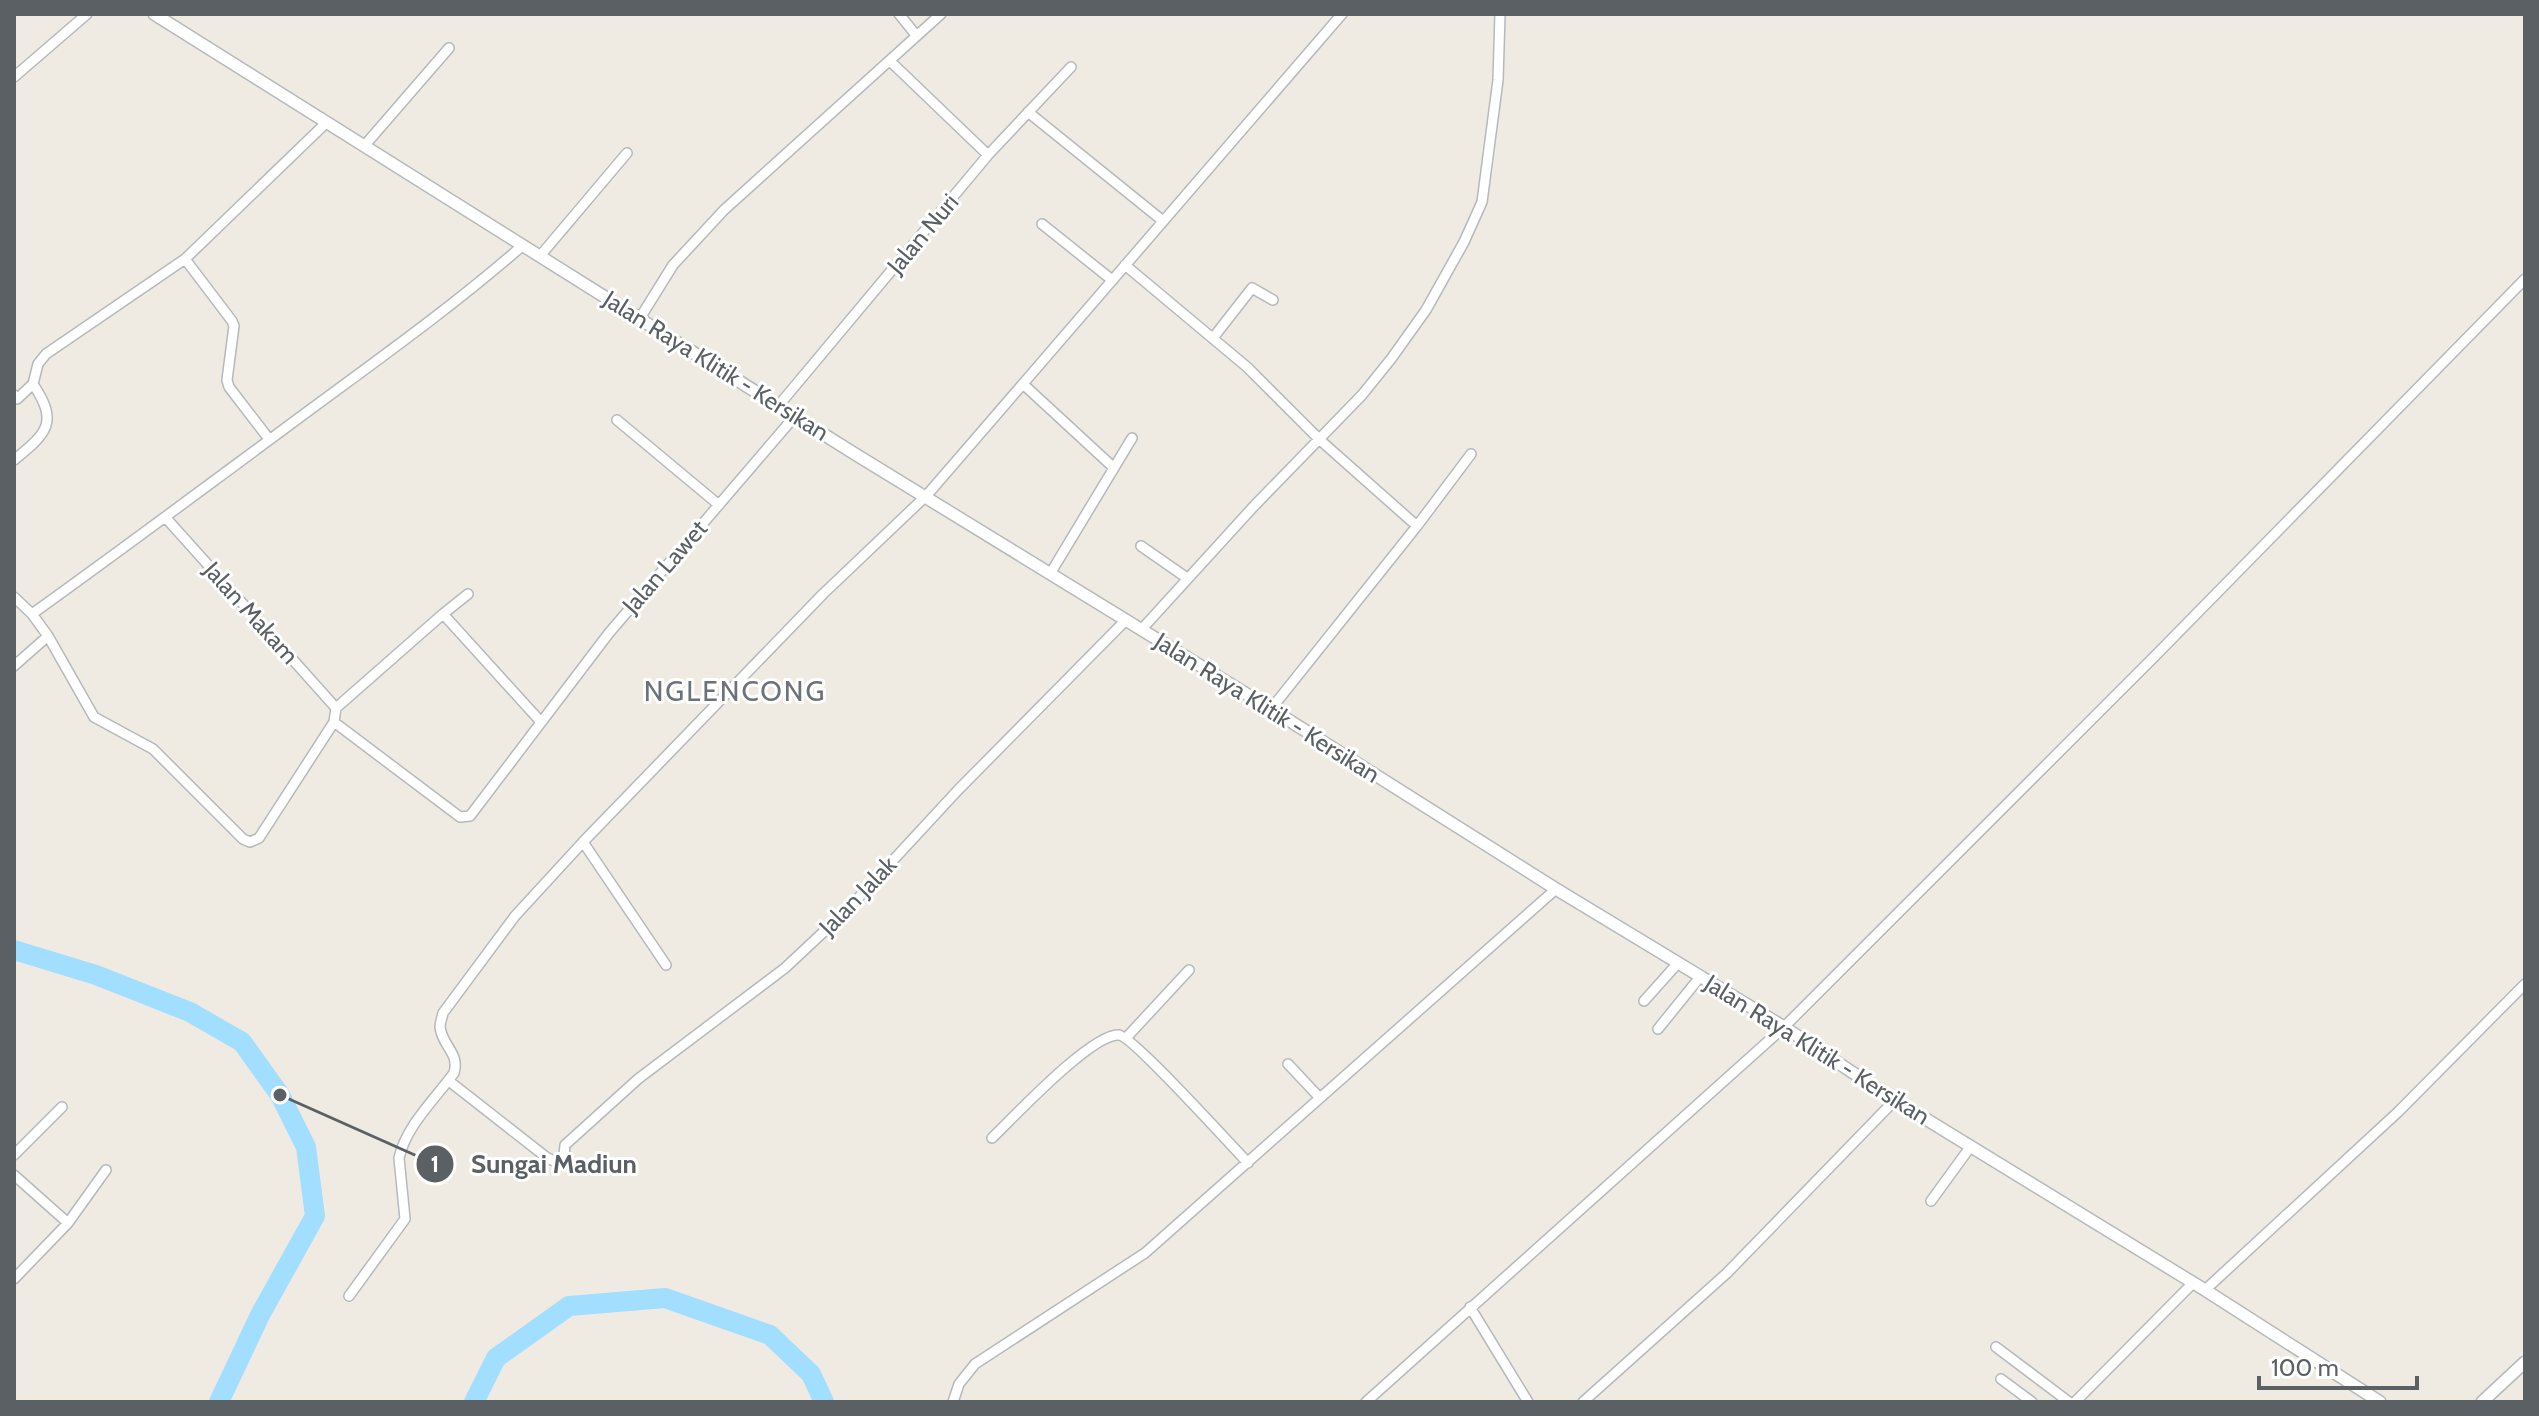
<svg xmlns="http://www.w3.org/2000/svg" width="2539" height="1416" viewBox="0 0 2539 1416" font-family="Cabin,sans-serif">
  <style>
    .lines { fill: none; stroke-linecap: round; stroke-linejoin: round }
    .river { stroke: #a2deff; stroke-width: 20 }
    .minor-casing { stroke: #b5b9be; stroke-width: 12 }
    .tertiary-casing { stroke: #b5b9be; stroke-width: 14 }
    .minor { stroke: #fff; stroke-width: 9 }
    .tertiary { stroke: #fff; stroke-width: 11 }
    .labels { text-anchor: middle; stroke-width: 6; stroke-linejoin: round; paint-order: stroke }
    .street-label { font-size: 24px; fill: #5b6064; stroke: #fff }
    .quarter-label { font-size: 28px; letter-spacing: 2px; fill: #6c7277; stroke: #fff }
    .leader { fill: none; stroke: #5b6064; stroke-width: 3 }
    .callout-dot { fill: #5b6064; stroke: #fff; stroke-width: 3 }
    .mark-label { font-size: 24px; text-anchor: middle; font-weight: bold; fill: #fff }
    .callout-label { font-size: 26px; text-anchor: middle; font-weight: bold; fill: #5b6064; stroke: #fff; stroke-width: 6; stroke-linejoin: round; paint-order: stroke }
  </style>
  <rect width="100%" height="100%" fill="#efebe2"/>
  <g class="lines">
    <path class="river" d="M14 950 96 975 190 1012 242 1042 280 1095 306 1147 315 1216 260 1315 219 1402
      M474 1402 496 1358 569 1306 665 1298 770 1335 811 1374 824 1402"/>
    <defs>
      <path id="minor" d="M899 14 916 35
        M890 61 988 155
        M14 77 87 14
        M1028 112 1163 221
        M365 145 449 48
        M1042 224 1112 280
        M540 256 627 153
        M185 259 232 321 234 326 227 380 229 387 269 439
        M1125 265 1247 367 1320 440 1417 526
        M640 318 673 265 724 210 941 14
        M1213 338 1252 288 1273 300
        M1023 384 1113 467
        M14 395 17 399 33 384
        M779 405 988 155 1071 67
        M617 420 719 505
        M14 460C47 433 59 423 33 384L38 364 46 354 185 259 327 122
        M166 518 336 708
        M1141 546 1187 578
        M1050 574 1132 438
        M14 597 32 614 48 636 94 717 153 749 243 839 250 842 259 838 334 722 336 708 443 614 541 722
        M32 614C113 556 192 497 272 438 356 375 443 315 522 246
        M443 614 468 594
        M1141 630 1255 505 1362 395 1391 359 1426 310 1464 242 1482 202 1498 80 1500 14
        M14 666 48 636
        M1271 709 1417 526 1471 454
        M334 722 460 817 470 816 609 633 795 416
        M583 842 666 965
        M1644 1001 1678 963
        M1658 1029 1700 977
        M1126 1038 1189 970
        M1288 1064 1320 1098
        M449 1081 546 1157 563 1166 565 1145 638 1079 785 968 848 909 958 790 1126 620
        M992 1138C1014 1117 1092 1033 1119 1035 1132 1036 1232 1146 1248 1163
        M14 1155 62 1107
        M14 1175 68 1223
        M1931 1201 1971 1146
        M14 1279 68 1223 106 1170
        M2205 1290 2398 1112 2525 984
        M349 1296 405 1219 399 1158C406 1126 435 1099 454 1073 460 1053 442 1046 440 1027 440 1022 442 1018 443 1013L515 916 583 842 823 594 927 495 1342 14
        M1470 1307 1528 1402
        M1996 1347 2069 1402
        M2001 1379 2032 1402
        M953 1402 959 1384 975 1364 1145 1253 1556 889
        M1366 1402 1784 1027 2155 656 2525 279
        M1583 1402 1727 1273 1895 1100
        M2075 1402 2193 1283"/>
      <path id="tertiary" d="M154 14 855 454 1271 709 1556 889 1784 1027 1885 1094 2205 1290 2380 1402
        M2482 1402 2525 1362"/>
    </defs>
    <use href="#minor" class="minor-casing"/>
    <use href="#tertiary" class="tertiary-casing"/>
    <use href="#minor" class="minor"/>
    <use href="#tertiary" class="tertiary"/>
  </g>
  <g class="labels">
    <g class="street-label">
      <text transform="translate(923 234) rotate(-50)" y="8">Jalan Nuri</text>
      <text transform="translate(716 366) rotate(32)" y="8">Jalan Raya Klitik - Kersikan</text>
      <text transform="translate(665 567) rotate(-49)" y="8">Jalan Lawet</text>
      <text transform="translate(251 613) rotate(48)" y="8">Jalan Makam</text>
      <text transform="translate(1267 708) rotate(32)" y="8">Jalan Raya Klitik - Kersikan</text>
      <text transform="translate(858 896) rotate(-46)" y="8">Jalan Jalak</text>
      <text transform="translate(1817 1050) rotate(32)" y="8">Jalan Raya Klitik - Kersikan</text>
    </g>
    <g class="quarter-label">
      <text x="735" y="701">NGLENCONG</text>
    </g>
  </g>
  <path class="leader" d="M280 1095L435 1164"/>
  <g class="callout-dot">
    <circle cx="280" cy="1095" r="8"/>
    <circle cx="435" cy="1164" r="20"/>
  </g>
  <g class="mark-label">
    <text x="435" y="1172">1</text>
  </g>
  <g class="callout-label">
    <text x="554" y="1173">Sungai Madiun</text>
  </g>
  <rect width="2539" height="1416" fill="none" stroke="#5b6064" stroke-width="32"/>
  <path d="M2259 1376v12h158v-12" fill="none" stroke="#5b6064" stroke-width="4"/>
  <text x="2271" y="1376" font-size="24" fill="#5b6064" stroke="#ffffff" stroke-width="6" paint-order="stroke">100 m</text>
</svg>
